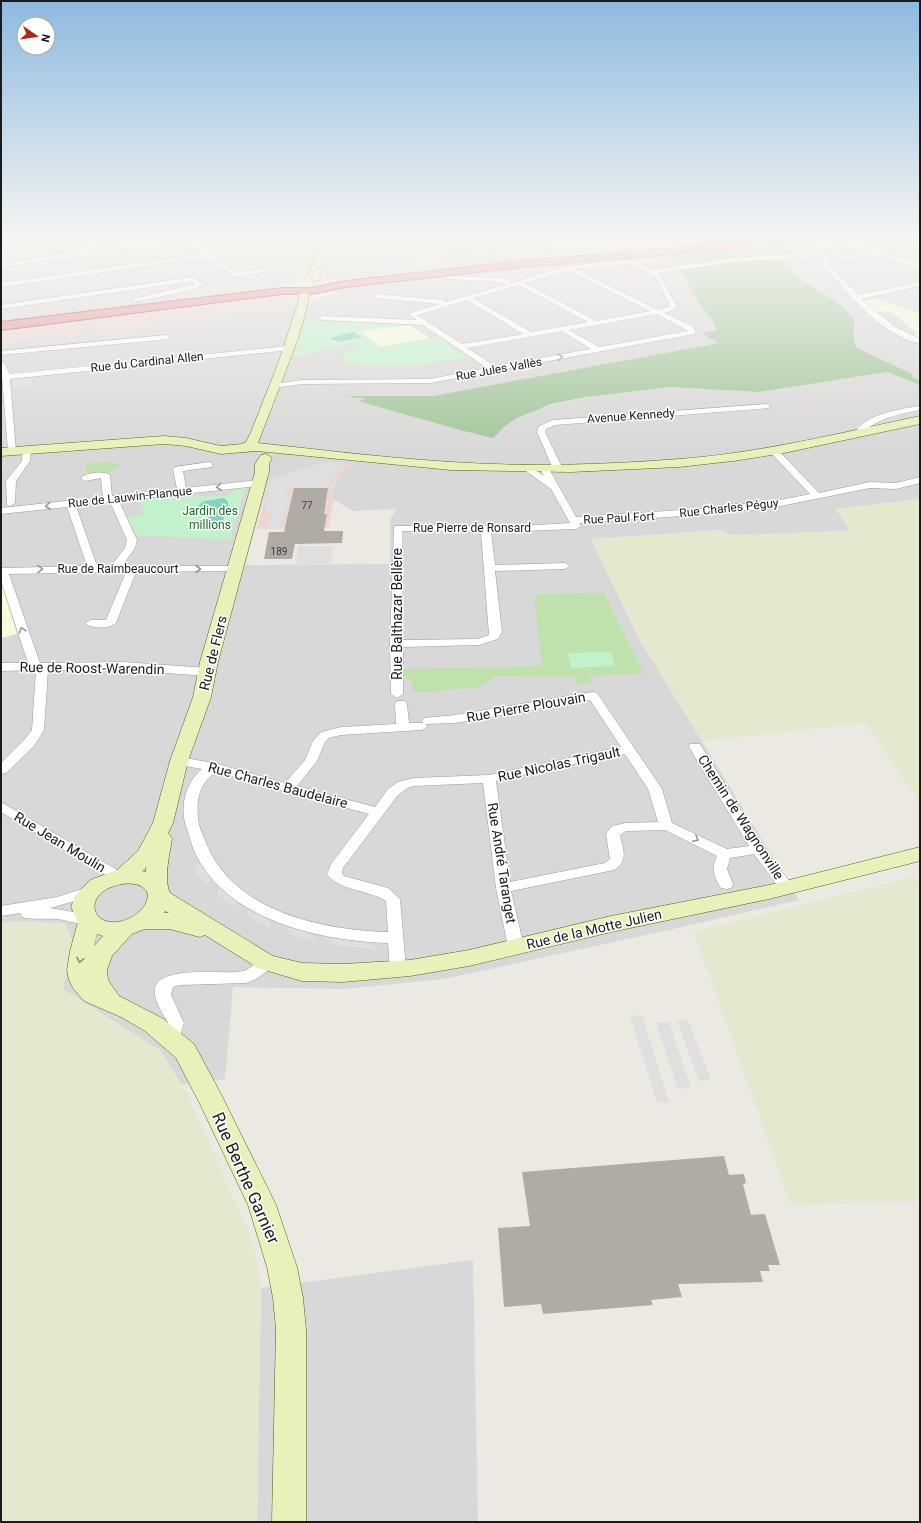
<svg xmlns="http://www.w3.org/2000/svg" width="921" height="1523" viewBox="0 0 921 1523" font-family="Roboto,sans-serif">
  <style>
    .residential { fill: #d9d8d8; fill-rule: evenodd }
    .commercial { fill: #ebd6d2 }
    .education { fill: #f7fbdb }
    .farmland { fill: #e3e8ce }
    .grass { fill: #bfe1ac }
    .forest { fill: #a2c69a }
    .park { fill: #c1f2cb }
    .pitch { fill: #87d2be }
    .parking { fill: #dfdfdf }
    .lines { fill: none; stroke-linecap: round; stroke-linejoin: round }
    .stream { stroke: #a6c4d5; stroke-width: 2 }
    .building { fill: #b0aba4 }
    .street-casing { stroke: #9c9c9c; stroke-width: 1 }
    .secondary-casing { stroke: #506310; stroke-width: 1 }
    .highway-casing { stroke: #c13655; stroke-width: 2 }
    .street { fill: #fff; fill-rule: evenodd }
    .secondary { fill: #e8f1b9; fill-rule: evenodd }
    .highway { fill: #db9095; fill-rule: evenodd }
    .oneway { stroke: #989898 }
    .oneway2 { stroke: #8c9172 }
    .labels { text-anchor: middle; stroke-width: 3; stroke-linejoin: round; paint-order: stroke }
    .far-number-label { font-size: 10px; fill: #403f3d }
    .far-street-label { font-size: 12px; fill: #1b1b1b; stroke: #fff }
    .far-park-label { font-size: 12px; fill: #176b28; stroke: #fff }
    .street-label { font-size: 14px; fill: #1b1b1b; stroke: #fff }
    .near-street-label { font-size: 17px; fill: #1b1b1b; stroke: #fff }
  </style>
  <rect width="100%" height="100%" fill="#ebe9e1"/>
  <path class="residential" d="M1 238H544L557 250 546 246 517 247 508 241H491L517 256 502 258 482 245 469 246 473 250 446 253 460 262 444 264 449 267 331 280 301 278 274 287 1 322Z
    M858 238H875L920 250V381L910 376 912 374 895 365 857 348 855 346 854 324 851 316 836 302 795 275 793 267 768 244Z
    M662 254 676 261 700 304 713 321 717 330 701 334 720 343 433 396H351L367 399 360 401 460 430 493 437 504 427 517 418 532 411 555 404 594 396 672 387 759 392 887 372 920 385V499L836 509 851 531 729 535 723 530 591 539 638 637 799 900 669 930 444 979 344 989 233 987 225 1079 180 1085 161 1051 63 989 73 942 43 922H1V343L79 332 80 326 96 324 98 333 215 318 214 313 295 309 353 285ZM354 464 343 471 337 479 331 495 334 500 353 511 396 509 390 520V564L245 565 269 480Z
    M473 1260 478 1522H257L261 1288Z"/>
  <path class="commercial" d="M287 294 297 303 295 309 215 313V318L98 333 96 324 80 326V332L1 343V330Z
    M328 461 355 464 343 471 334 483 331 495 334 500 328 528 257 529 269 480Z"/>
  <path class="education" d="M877 298 920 314V340L907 335 918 334 890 311 877 312 864 301Z
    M410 325 430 339 380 347 359 331Z
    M1 582 17 634 1 638Z"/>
  <path class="farmland" d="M544 238H606L669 241 671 243 669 245 603 250 566 251 557 250Z
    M920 499V803L866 723 702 741 638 637 591 539 723 530 729 535 850 531 836 509Z
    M915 877 920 885V1201L791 1205 694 932Z
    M1 922 65 923 73 942 63 989 161 1051 187 1094 253 1242 261 1288 257 1522H1Z"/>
  <path class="grass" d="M497 240 501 242 508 241 517 247 546 246 556 256 449 267 444 263 459 262 445 253 472 250 469 246 482 245 502 258 516 256 490 241Z
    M109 462 121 466 112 471 86 473V463Z
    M604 593 644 674 589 675 592 682 578 684 574 677 496 676 479 687 413 693 412 679H403L404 669 542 666 534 596 542 594Z"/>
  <path class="forest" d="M689 238H732L736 240 693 243Z
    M875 238H920V250Z
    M768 244C786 257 786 257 795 275 815 290 841 300 855 321 853 328 853 343 857 348L913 374 911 376 920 381V385L887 372 759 392 670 387 586 397 551 404 517 418 504 427 493 438 460 430 358 401 366 399 345 396H433L719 343 701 333 717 330 713 321 700 304 675 260 664 253Z"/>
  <path class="park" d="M319 321 410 325 359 331 380 347 439 337 467 357 415 366 348 365 342 352 360 348 351 343 291 358 302 324Z
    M241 487H245L230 540 137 535 127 518 146 514 138 498 226 496 230 494 234 489Z
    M611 652 615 666 571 668 567 653Z"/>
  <path class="pitch" d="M353 332 362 337 338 342 330 338Z
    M224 498 228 502V508L208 509 205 517 195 511 194 509 204 501Z
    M210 511H226L222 524H206Z"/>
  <path class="parking" d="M432 258 438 259 444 263 439 264 440 266 398 270 393 265 413 263 411 261Z
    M229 279 237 286 266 284 193 294 189 290 205 288 203 285Z
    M32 377V385L13 387V379Z
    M344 463V469H339L329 483H334L333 487 288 488 286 497H290L284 520H281L280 528H268L272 512 264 511 271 479 319 464Z
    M298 546H333L331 563 296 564Z
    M200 861 212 876 207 885 194 870Z
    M220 884 239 899 235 907 217 894Z
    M249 906 271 918 270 928 247 916Z
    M286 924 312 932 316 942 288 934Z
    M324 935 370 941 377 950 330 944Z
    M642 1015 669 1102 657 1103 630 1016Z
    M688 1020 711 1080 699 1081 677 1021Z
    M669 1022 691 1088 678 1089 656 1023Z"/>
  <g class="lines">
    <path class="stream" d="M875 238 920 249"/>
  </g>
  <path class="building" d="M294 488H328L324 514H327L324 531H343L342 543 295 544 292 559H264L269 532H284Z
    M724 1156 729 1175 744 1174 746 1183 743 1184 751 1215 765 1214 780 1265H768L770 1271H760L763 1282 678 1284 682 1297 651 1300 653 1305 543 1314 541 1304 504 1307 498 1228 530 1226 522 1172Z"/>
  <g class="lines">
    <defs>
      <path id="street" d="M1 238H13L1 241Z
        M94 238H100L87 251 186 238H200L193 240 236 273 264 269 267 271 235 277 207 257 1 287V283L203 254 186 241 1 267V263L79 252Z
        M327 238H368L365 240 325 241V239Z
        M538 238H544L550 244 545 245Z
        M609 238H708L681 242 612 240Z
        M841 240 920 265V269L881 257 828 260 827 262 858 295 920 282V286L861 299 894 326 920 339V344C878 333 848 294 822 263V259L815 257 733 262 659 273 677 307 672 311 664 313 694 327 695 334 430 383 302 384 274 388 270 386 274 384 302 380 430 379 487 368 423 325 322 320 319 318 322 316 417 320 410 315V313L440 304 376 298 373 296 376 294 443 300 446 302 506 285 502 282 448 279 446 278V276L504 278 511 283 569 266 624 260 634 261 653 270 733 258 815 253 831 257 874 254 841 244 801 247 798 245 801 243ZM624 264H631L655 276 670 306 658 310 576 269ZM568 270 650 311 596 321 525 283ZM519 285 588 322 531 332 473 298ZM467 300 523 334 462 344 417 315ZM657 314 688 331 599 347 569 330ZM562 331 591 349 495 366 467 348Z
        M193 277 202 283V285L195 289 135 302 133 301V299L196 284 192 281 1 309V305Z
        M166 335 170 337 169 339 1 355V351Z
        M288 346H291V350L10 379 16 451 12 454 8 451 1 363H4L10 374Z
        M766 404 770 406 769 408 555 425 546 429 545 432 563 469 558 472 553 469 537 432 539 426 553 420Z
        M920 406V410C901 414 881 417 866 430L865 433H859L857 429C871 413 900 409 920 406Z
        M27 447 31 450 30 461 16 481 15 503 10 506 7 505 6 481 22 461 23 450Z
        M774 448 777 449 819 493 870 482 896 483 920 477V483L896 489 870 488 761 510H732L711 514 579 523 581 526 576 529 491 532 495 565 565 563 570 566 565 569 495 571 502 632 498 639 479 645 403 647V694L397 698 391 694 390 644 394 526 455 525 505 527 570 523 551 489 526 471V467L529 466 544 476 540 469 542 467H548L576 517 711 508 732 504H761L810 494 771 453V449ZM402 531 481 532 489 635 478 639 403 640Z
        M209 462 212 463V467L183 471 186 488 258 480 263 483 258 486 119 501 137 540 135 548 122 566H235L239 567 240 569 239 571 136 572 116 623C110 629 91 629 85 623L91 620H106L126 572 9 574 40 663 123 662 208 668 214 672 208 676 123 670H48L44 730 34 746 6 773 1 774V763L24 740 32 730 36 670 1 671V663H28L1 581V568L87 566 67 507 1 514V508L103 497 101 478 85 481 80 478C86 473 104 470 110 475L112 496 177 489 173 469 175 467ZM110 502 127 540 125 548 111 566H97L76 506Z
        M593 692 597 693 662 789 672 823 727 849 749 846 689 747 690 744H700L772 860 792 884 794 888 792 892 787 893 782 892 754 854 730 858 727 869 733 884 731 888 726 889 721 888C714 877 711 868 717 856L665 830 626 831 620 835C623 850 629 860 614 870L511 891 524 947 521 951 516 953 511 951 508 947 496 888 483 783 414 786 408 788 398 795 343 868 342 873 344 876 388 888 400 899 406 969 404 973 398 975 392 973 390 969 388 943C321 941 229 921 196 855 192 847 190 838 187 829 179 808 185 783 202 769L174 764 173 761 174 758 179 757 214 763 285 783 305 760 313 741 321 732 341 727 396 724 395 704 397 701H405L407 704 409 723H423L422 721 424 718 455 715ZM590 700 621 747 489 775 414 778 398 782 388 789 375 807 297 786 317 761 325 742 329 738 341 735 421 730 425 729 427 726 426 724 455 723ZM625 754 648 789 658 822 626 823 612 826 606 834 610 859 605 863 510 882 496 781 568 765ZM216 772 369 814 331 864 327 874C337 890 369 890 386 901L388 932C321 930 231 911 205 840 202 833 198 825 198 817 196 798 200 783 216 772Z
        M1 802 124 874 126 877 124 880 119 882 114 880 1 812Z
        M91 886 96 887 98 891 96 895 50 908 91 915 94 919 91 923C80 926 68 920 57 919 45 918 33 920 22 917L20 913 1 916V906L57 897Z
        M266 956 272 958 274 962C268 972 257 980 246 983L180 985 173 987 171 995 184 1023 178 1042 172 1043 166 1042 164 1037 168 1023C164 1015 156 1004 155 995 149 962 226 976 243 971 252 969 257 959 266 956Z"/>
      <path id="secondary" d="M324 238H332L319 275 321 279 316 282 313 281 309 275Z
        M300 288 309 293 308 303 298 339 258 443C322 450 387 458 451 462 527 467 604 465 679 459 761 453 840 433 920 416V424L784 453 733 461 679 467 571 472 451 470 257 451 221 454 186 446 164 444 1 456V448L164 436 186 438 221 446 242 444 246 442 251 432 279 361 298 303 299 294 295 291Z
        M266 454 272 458 269 464V472L218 662 211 697 188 761 173 823 168 833 172 838C170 854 163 878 170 893L273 956 302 963 343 964 410 960 469 950 611 916 769 885 920 847V861L769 899 611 932 469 966 410 976 343 982 302 981 258 968 205 935 200 937 169 929H145L132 934 112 956 107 970 108 980 119 996 162 1018 194 1044 221 1094 276 1205 297 1267 303 1298 306 1329V1522H272L276 1329 273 1298 267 1267 248 1205 200 1104 176 1058 145 1031 121 1017 84 1001 73 988 69 980 67 970 70 951 78 922 71 907 75 896 90 880 117 870 138 851 153 823 170 761 193 697 200 662 255 472V464L261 455ZM146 867V872L142 871 147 867ZM121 884C132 883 143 883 148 894 148 911 126 924 110 922 91 919 90 900 104 891 109 887 116 886 121 884ZM165 911 169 913H164ZM97 934 103 936 94 946Z"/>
      <path id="highway" d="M798 238H834L829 241 521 267 345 287 312 294H282L1 330V322L282 288H312L345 281 521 261Z"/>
    </defs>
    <use href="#street" class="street-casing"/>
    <use href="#secondary" class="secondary-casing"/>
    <use href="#highway" class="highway-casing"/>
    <use href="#street" class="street"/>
    <use href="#secondary" class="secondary"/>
    <use href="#highway" class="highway"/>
  </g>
  <defs><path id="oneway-chevron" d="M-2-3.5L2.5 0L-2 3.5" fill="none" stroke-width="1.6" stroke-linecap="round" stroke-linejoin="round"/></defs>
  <g class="oneway">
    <use href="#oneway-chevron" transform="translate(560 357) rotate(-10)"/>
    <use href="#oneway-chevron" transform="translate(219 487) rotate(174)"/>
    <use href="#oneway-chevron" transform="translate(48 506) rotate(174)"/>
    <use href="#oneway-chevron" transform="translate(40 569) rotate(-1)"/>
    <use href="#oneway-chevron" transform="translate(198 569)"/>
    <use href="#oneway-chevron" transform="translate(22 630) rotate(-109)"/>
    <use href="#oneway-chevron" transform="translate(696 839) rotate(27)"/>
  </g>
  <use class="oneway2" href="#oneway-chevron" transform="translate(80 960) rotate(102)"/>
  <linearGradient id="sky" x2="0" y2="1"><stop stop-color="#8dbae0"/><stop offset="0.53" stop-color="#f6f5f2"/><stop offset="1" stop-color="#f6f5f2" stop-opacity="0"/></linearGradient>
  <rect width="921" height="451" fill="url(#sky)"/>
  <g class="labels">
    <g class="far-number-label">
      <text x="307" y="509">77</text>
      <text x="279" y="555">189</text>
    </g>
    <g class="far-street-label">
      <text transform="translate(147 362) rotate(-6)" y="4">Rue du Cardinal Allen</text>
      <text transform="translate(499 369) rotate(-10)" y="4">Rue Jules Vallès</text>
      <text transform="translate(631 416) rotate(-4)" y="4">Avenue Kennedy</text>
      <text transform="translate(130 497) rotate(-6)" y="4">Rue de Lauwin-Planque</text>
      <text transform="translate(729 508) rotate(-6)" y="4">Rue Charles Péguy</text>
      <text transform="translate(619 518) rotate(-3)" y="4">Rue Paul Fort</text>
      <text x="472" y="532">Rue Pierre de Ronsard</text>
      <text x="118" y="573">Rue de Raimbeaucourt</text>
    </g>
    <g class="far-park-label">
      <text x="210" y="515">Jardin des<tspan x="210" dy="14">millions</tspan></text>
    </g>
    <g class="street-label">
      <text transform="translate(397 614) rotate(-90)" y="5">Rue Balthazar Bellère</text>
      <text transform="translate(213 653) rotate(-76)" y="5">Rue de Flers</text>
      <text transform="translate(92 668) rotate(1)" y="5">Rue de Roost-Warendin</text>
      <text transform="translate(526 707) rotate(-10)" y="5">Rue Pierre Plouvain</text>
      <text transform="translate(559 764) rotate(-12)" y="5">Rue Nicolas Trigault</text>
      <text transform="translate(278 785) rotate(15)" y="5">Rue Charles Baudelaire</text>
      <text transform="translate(741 817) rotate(57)" y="5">Chemin de Wagnonville</text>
      <text transform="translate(60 842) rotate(31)" y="5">Rue Jean Moulin</text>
      <text transform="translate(502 863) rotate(81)" y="5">Rue André Taranget</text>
      <text transform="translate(594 929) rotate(-13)" y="5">Rue de la Motte Julien</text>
    </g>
    <g class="near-street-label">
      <text transform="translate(246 1178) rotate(66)" y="6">Rue Berthe Garnier</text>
    </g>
  </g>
  <rect width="921" height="1523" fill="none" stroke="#1b1b1b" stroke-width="4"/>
  <g transform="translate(36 36) rotate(103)"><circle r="19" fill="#ffffff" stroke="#a4a4a4"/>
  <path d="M0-3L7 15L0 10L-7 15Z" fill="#b02815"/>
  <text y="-6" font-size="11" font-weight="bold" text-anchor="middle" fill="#1b1b1b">N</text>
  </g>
</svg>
